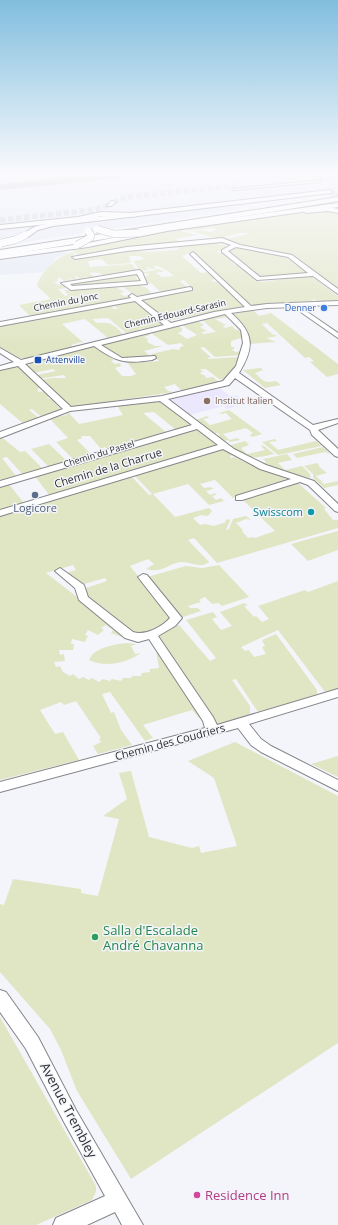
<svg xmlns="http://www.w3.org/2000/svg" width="338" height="1225" viewBox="0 0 338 1225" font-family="'Open Sans',sans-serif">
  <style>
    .built { fill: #e6eaf6 }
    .education { fill: #ebe8fe }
    .green { fill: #e0e6c4 }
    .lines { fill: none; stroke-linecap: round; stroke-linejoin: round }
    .taxiway { fill: #a3a4a8; fill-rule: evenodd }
    .minor-tunnel { stroke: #ccced2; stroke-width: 5.5; stroke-dasharray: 5.5 2.5; stroke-linecap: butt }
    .major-tunnel { stroke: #ccced2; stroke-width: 7; stroke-dasharray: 7 3.5; stroke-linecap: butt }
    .highway-tunnel { stroke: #ccced2; stroke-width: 8; stroke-dasharray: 8 4; stroke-linecap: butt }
    .minor-casing { stroke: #84858a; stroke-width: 2 }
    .major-casing { stroke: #84858a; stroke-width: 2 }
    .highway-casing { stroke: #84858a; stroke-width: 2 }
    .minor { fill: #fff; fill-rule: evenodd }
    .major { fill: #fff; fill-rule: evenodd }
    .highway { fill: #fff; fill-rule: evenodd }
    .major-bridge-casing { stroke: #84858a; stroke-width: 8; stroke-linecap: butt }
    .major-bridge { stroke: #fff; stroke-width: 7 }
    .shop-dot { fill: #3f7fe0; stroke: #f3f5fa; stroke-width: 1.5 }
    .transit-dot { fill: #1a4fb4; stroke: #f3f5fa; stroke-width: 1.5 }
    .education-dot { fill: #8d6e63; stroke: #f3f5fa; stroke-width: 1.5 }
    .service-dot { fill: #5c6f8a; stroke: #f3f5fa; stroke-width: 1.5 }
    .culture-dot { fill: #0f9aa8; stroke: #f3f5fa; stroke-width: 1.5 }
    .leisure-dot { fill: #2e9e5b; stroke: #f3f5fa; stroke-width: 1.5 }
    .hotel-dot { fill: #d1479c; stroke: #f3f5fa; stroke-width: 1.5 }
    .labels { text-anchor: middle; stroke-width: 3; stroke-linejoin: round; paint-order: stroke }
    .far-street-label { font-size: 9px; fill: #303032; stroke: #f3f5fa }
    .far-shop-label { font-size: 9px; fill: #366cbe; stroke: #f3f5fa; text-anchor: end }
    .far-transit-label { font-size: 9px; fill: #164399; stroke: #f3f5fa; text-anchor: start }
    .far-education-label { font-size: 9px; fill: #785e54; stroke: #f3f5fa; text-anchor: start }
    .street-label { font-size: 11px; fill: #303032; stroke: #f3f5fa }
    .service-label { font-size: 11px; fill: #4e5e75; stroke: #f3f5fa }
    .culture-label { font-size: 11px; fill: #0d838f; stroke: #f3f5fa; text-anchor: end }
    .near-leisure-label { font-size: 13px; fill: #27864d; stroke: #f3f5fa; text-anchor: start }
    .near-street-label { font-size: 13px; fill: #303032; stroke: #f3f5fa }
    .near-hotel-label { font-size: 13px; fill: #b23c85; stroke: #f3f5fa; text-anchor: start }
  </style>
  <rect width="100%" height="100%" fill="#f3f5fa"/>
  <path class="built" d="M0 175H338V201L323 192 242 203 249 206 219 212 0 246Z
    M64 250 68 253 56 258 46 272 0 275V259Z"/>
  <path class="education" d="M210 389H221L230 396 236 395 246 402 231 408 227 409 224 406 189 415 167 399 170 397Z"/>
  <path class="green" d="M329 211 338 213V290L295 258 226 241V239L248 234 247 233H239L220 239 193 232 201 230 210 232 217 229C206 226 194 233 183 230L181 231 197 235 175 239 182 244 104 251 79 256 72 250 67 251 64 250C152 232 240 218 329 211Z
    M217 242 220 243 217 244 229 246 221 251H217L218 253H211H223L235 262H232L235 265H239L257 281 262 282 306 276 312 277 338 296V301L318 302 314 299H312L314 300 307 302 250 306 192 252 182 256 201 273 211 272 217 278 211 280 214 282 220 281 244 306 167 321 149 307 151 306 145 304 139 299 193 289 184 280 180 281 188 288 161 292 151 283 148 284 144 277 149 275 148 274 141 273 158 269 165 271 156 273 162 277 174 276C168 271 161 265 153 266L156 269H151L148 267H146L149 270 140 271 133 261 145 259 139 256H129L131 263 108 265 101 259 88 261 90 267 132 264 137 271 129 273 127 271 125 272 127 273H119V274L114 276 112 274H110L112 276C103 277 99 271 90 273L95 278C91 280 88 278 85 276H84L86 278 80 279 76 276 75 277 77 279 72 280 67 277 70 280 64 281 59 277 57 280 59 281 54 282 58 285 63 284 67 288 58 289 65 296 68 295 64 290 116 287 125 292 120 293 124 296 130 295 131 297 130 298 57 312 56 310 49 312 50 314 31 317 19 305 51 299 37 286C39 273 60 254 73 252L75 254 72 255 75 258 136 249 137 251 149 252 177 250 179 248 185 253 176 246Z
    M233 247 284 256 306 272 304 274 259 278 226 251Z
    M136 274 140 276 135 278 144 281 73 287 67 283Z
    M139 284 143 287H146L152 294 135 296 123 287Z
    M135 300 163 324 143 329 139 328 140 330 126 333 108 318 92 319 97 323C107 321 114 324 121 332L122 334 108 338 85 319 62 324 85 344 81 342 71 345 73 347 26 358H19L0 347V326L110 304 114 307 112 308 113 309H118L111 303Z
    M253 310 259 316 271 313 338 364V374L327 377 310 362 314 361 309 357 305 358 267 323 262 324 272 334 278 336 266 338 276 342 248 344 247 331 233 314Z
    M227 315 229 317 215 319 226 325 223 326 225 328 232 326 236 330 242 329 244 337 231 341V346L235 348 232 350 236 352 241 351 242 355 215 357 204 347 200 348 211 357 208 358V359L239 357 240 359 226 380 219 379 206 369H200L203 372 199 373 206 376 205 378 190 380 213 377 221 384 182 391 175 384 164 387 168 391 173 392 102 403H92V405L70 407 41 380 52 378H66L64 375 38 379 35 376 37 375 56 371 53 369 33 373 27 367 33 361 92 347H97L114 360 111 361 115 364 120 363 121 366 115 368 122 376H131L136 374 127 362C138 360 148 363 159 361L151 354 173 349 180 350V347L184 346 181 343 168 345 151 333H154L153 331 177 325 183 329 181 330 183 331 178 333 187 339 197 335 180 324 198 321 204 325 200 327 207 331 202 332 203 334 216 332 201 319Z
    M147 333 150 335 144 337 148 339 147 342 155 346H163L144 351 150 356 125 360 101 346 103 344 126 338 132 339 130 337Z
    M14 367 21 368 40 387 37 390 39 392 44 391 49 396 47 398 52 399 62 411 43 418 32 409 29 410 39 418 25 425 0 404V371Z
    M261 368 263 370 255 373C262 379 262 384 276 381L281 385 265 388 243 370Z
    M161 401 194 425 176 430 154 412 143 413 166 432 108 450 105 447 101 449 90 436H81L82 438 77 440 92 455 74 460 56 442 68 438 49 418 67 415 68 412 79 424 123 415 116 404Z
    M229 410 262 434 252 437 250 435 253 433 246 428 223 434 230 440 237 438 240 440 230 442 228 440 224 441 217 436 220 435 218 433 214 434 196 420 207 416 209 418 203 419 210 425 232 419 226 413 222 414 219 413Z
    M197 427 217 443V446L50 496 34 475Z
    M0 436 20 452 25 451 43 469 23 475 7 457 2 458 17 477 0 482Z
    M275 439 277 441 269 442 278 450 316 441 322 446 278 455 262 442Z
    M245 441 249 445 241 448 247 454 265 450 261 446 263 445 274 454C250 460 249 458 228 446Z
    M49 444 68 462 49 467 31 449Z
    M323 447 330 454 325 452 297 458 293 454Z
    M218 449 225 450 233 455 230 456 231 458 234 457 252 466 284 477 287 481 233 498 215 480 200 484 204 488 211 487 213 489 206 491 210 495 215 493 216 495 212 496 216 500 221 498 224 501 209 505 188 484 153 494 175 517 209 508 212 511 208 516 201 515 193 518 200 525 205 524 214 526 226 522 225 520 229 519 230 521 226 530 229 529 233 519 246 516 251 520 246 519 236 523 243 530 242 531 248 538 253 537 255 538 275 531 243 500 298 483 326 508 324 509 333 520H338V528L217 563 194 538 188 540 209 562C200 569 192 562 182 562 167 563 164 574 146 569L154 564 148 559 130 566 172 617 170 622 139 635 131 633 97 603 91 602 83 589 107 581 105 578 81 585 68 574 69 572 76 570 73 565 46 573 130 638C123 638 117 635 111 633L113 630 106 625 101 628 104 630 98 635 88 630 85 635 88 636 85 642 72 639 71 644H74L73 650H59L60 655 64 654 65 661 54 662 56 667 60 666 63 672 70 676 73 674 79 679 83 677 89 680 92 678 99 682 103 679 110 681 112 679 121 681 123 678H131L132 676H141L142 673 150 672V669L159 668 156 651 159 650 203 716 199 718 192 710 143 725 153 738 145 741 110 692 102 694 111 713 114 712 121 730 132 745 98 754 93 746 101 742 99 739 101 738 76 701 64 705 61 702 40 710 55 734 63 732 79 760 0 780V514L124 477 133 478 149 495 152 494 135 476 137 473Z
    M287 454 292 460 278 463 285 470 302 466 310 474 311 478 282 471 264 464 266 462 263 459Z
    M317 463 320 466H318L327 473 316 476 324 484 338 481V485L324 488 313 478V474L304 466Z
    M8 483 24 503 0 510V485Z
    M338 531V550L308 561 291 544Z
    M219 565 249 597 222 606 218 603 212 604 205 597 199 600 201 602 188 606 190 608H198L201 611 180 618 179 614 147 577 186 566 202 568Z
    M338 581V689L325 692 278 630 241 647 245 651 249 650 254 657 266 654 262 647 265 646 262 640 276 634 317 690V695L258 712 236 679 232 680 250 706V714L218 724 159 637 161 632 179 625 210 661 216 658 186 620 213 612 217 617 212 619 221 630 232 626 220 612 244 603 248 605 244 606 254 617 256 616 262 622 269 619 258 606 305 590 308 592Z
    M128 643 137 644 131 646 135 654 141 653C127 663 105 668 89 660 94 647 116 644 128 643Z
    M235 742 338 796V1043L131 1179 77 1091 61 1050 50 1029 0 972V904L4 905 13 879 81 889V893L98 896 119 819 103 816 127 799 119 773 131 771 149 837 192 848 199 846 201 853 237 846 214 778 188 761Z
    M338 756V777L311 764Z
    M0 1017 96 1186V1192L92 1200 36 1225H0Z"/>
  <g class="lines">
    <path class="taxiway" d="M89 175H124L119 178 0 190V184Z"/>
    <path class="minor-tunnel" d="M318 179 338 177
      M113 202 128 197 239 185
      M0 220 92 210 109 205"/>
    <path class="major-tunnel" d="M329 192 338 191"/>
    <path class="highway-tunnel" d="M334 195H338"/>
    <defs>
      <path id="minor" d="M322 180 320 182 234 190 232 189Z
        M111 201 116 202 111 206H107Z
        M328 207 338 209V213L328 211 306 213 303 211Z
        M101 212 134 213 137 215 134 217 101 216 78 221 0 229V225L78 217Z
        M222 238 240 245 292 255 338 289V294L313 276 257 280 222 252V250L231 245 222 242 127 251 75 259 72 257 127 247ZM236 247 288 257 308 273 260 277 228 251Z
        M193 252 251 306 267 304 338 301V305L303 306 306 311 338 333V338L302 313 297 307 267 308 231 313C254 333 255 347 239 373L313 425 338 419V423L318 430 338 449V457L335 456 312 435 310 430 235 378 229 385 168 399 234 449 266 465 314 481 338 504V512L335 511 308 485 300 482 242 500H236V496L291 479 260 469 223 449 0 516V510L218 445 197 429 0 487V481L192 425 160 401 70 411 0 438V432L63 409 18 366 0 370V366L14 362 0 353V348L21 360 164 325 135 301 0 326V322L131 298 129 296 132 294 137 297 190 287 192 288V290L141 300 171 323 214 312 245 307 191 255 190 254ZM225 314 241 330 243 343 236 366 223 381 162 396 71 407 25 364 94 346C116 362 125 364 152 360L156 358 155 356 122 358 101 345Z
        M139 270 142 272 147 284 71 290 61 283ZM137 274 141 281 72 286 70 284Z
        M60 568 84 585 88 597 133 632C145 636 162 627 170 618L138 577 143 574 147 575 182 618 175 626 158 636 213 717 217 725 338 689V697L249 724 261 739 271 746 338 780V791L261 752 251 745 238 728 0 792V782L205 728 203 721 149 639 138 642 125 638 79 600 75 588 55 571Z
        M0 990 6 992 38 1037 76 1110 143 1225H122L115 1212 87 1225H53L56 1218 105 1196 64 1122 26 1049 0 1012Z"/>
      <path id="major" d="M329 190 332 192 331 193 53 226 38 230 28 237 21 235 34 227 53 222Z
        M338 203V207L167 231 88 247 0 259V255L88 243 167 227Z"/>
      <path id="highway" d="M338 197V201L0 256V250Z"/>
    </defs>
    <use href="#minor" class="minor-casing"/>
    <use href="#major" class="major-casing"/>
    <use href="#highway" class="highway-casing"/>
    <use href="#minor" class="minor"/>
    <use href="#major" class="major"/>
    <use href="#highway" class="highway"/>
    <defs>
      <path id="major-bridge" d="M97 229 114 234 139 233
        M1 243 15 240 25 235
        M77 245 90 238 91 235 88 231"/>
    </defs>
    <use href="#major-bridge" class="major-bridge-casing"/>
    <use href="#major-bridge" class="major-bridge"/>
  </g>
  <linearGradient id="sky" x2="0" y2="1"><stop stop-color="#81bede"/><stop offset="0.5" stop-color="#fafafd"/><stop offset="1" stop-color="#fafafd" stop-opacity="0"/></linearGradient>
  <rect width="338" height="347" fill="url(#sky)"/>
  <circle class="shop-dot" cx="324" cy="308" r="4"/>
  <rect class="transit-dot" x="34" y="356" width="8" height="8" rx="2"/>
  <circle class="education-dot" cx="207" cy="401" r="4"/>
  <circle class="service-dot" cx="35" cy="495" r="4"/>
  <circle class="culture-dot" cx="311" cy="512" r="4"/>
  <circle class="leisure-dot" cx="95" cy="937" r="4"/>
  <circle class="hotel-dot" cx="197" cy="1195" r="4"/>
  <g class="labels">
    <g class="far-street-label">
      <text transform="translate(66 302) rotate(-11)" y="3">Chemin du Jonc</text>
      <text transform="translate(175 314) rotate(-13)" y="3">Chemin Edouard-Sarasin</text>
      <text transform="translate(99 454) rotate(-17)" y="3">Chemin du Pastel</text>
    </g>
    <g class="far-shop-label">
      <text x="316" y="311">Denner</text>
    </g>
    <g class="far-transit-label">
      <text x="46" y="363">Attenville</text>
    </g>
    <g class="far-education-label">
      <text x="215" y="404">Institut Italien</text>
    </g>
    <g class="street-label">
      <text transform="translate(108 468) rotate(-17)" y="4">Chemin de la Charrue</text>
      <text transform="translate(170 742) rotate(-15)" y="4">Chemin des Coudriers</text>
    </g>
    <g class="service-label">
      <text x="35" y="512">Logicore</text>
    </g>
    <g class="culture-label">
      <text x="303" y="516">Swisscom</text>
    </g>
    <g class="near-leisure-label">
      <text x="103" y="935">Salla d'Escalade<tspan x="103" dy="15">André Chavanna</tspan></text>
    </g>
    <g class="near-street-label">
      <text transform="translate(69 1110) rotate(62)" y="5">Avenue Trembley</text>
    </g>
    <g class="near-hotel-label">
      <text x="205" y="1200">Residence Inn</text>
    </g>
  </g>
</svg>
